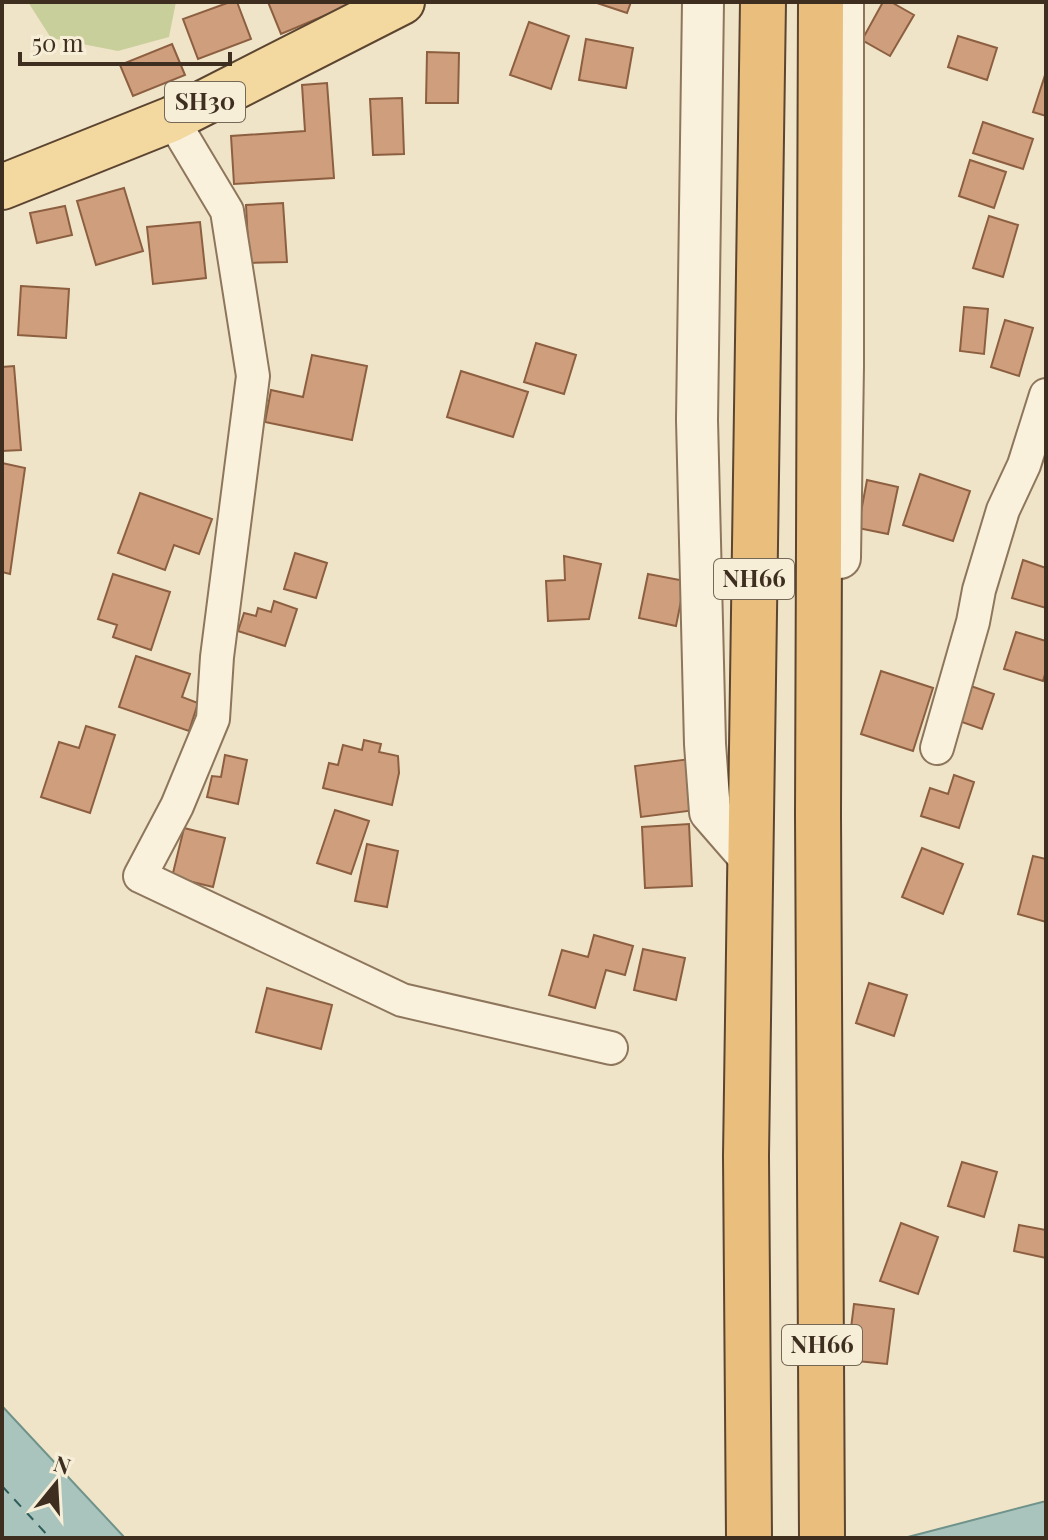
<svg xmlns="http://www.w3.org/2000/svg" width="1048" height="1540" viewBox="0 0 1048 1540" font-family="'Playfair Display',serif">
  <style>
    .green { fill: #c9cf9b }
    .water { fill: #a9c4bc; stroke: #6f938a; stroke-width: 2 }
    .lines { fill: none; stroke-linecap: round; stroke-linejoin: round }
    .ferry { stroke: #2f5d5a; stroke-width: 2; stroke-dasharray: 10 8; stroke-linecap: butt }
    .building { fill: #cf9f7d; stroke: #8d5f41; stroke-width: 2 }
    .minor-casing { stroke: #8d765c; stroke-width: 36 }
    .tertiary-casing { stroke: #8d765c; stroke-width: 44 }
    .primary-casing { stroke: #5b4430; stroke-width: 48 }
    .trunk-casing { stroke: #5b4430; stroke-width: 48 }
    .minor { stroke: #faf1dc; stroke-width: 32 }
    .tertiary { stroke: #faf1dc; stroke-width: 40 }
    .primary { stroke: #f3d9a0; stroke-width: 44 }
    .trunk { stroke: #eabe7c; stroke-width: 44 }
    .labels { text-anchor: middle; stroke-width: 7; stroke-linejoin: round; paint-order: stroke }
    .shield { fill: #f7eed8; stroke: #756857; stroke-width: 2 }
    .shield-label { font-size: 24px; font-weight: bold; fill: #3d2e20 }
  </style>
  <rect width="100%" height="100%" fill="#f0e4c8"/>
  <path class="green" d="M28 2H176L169 37 118 51 51 38Z"/>
  <path class="water" d="M2 1406 125 1538H2Z
    M1046 1501V1538H904Z"/>
  <g class="lines">
    <path class="ferry" d="M2 1486 50 1538"/>
  </g>
  <path class="building" d="M230 2H237L251 39 198 59 183 19Z
    M268 2H357L281 34Z
    M594 2H631L627 13Z
    M883 2H891L914 15 890 56 862 40Z
    M529 22 569 36 551 89 510 75Z
    M958 36 997 48 987 80 948 67Z
    M586 39 633 48 626 88 579 80Z
    M172 44 185 75 133 96 120 65Z
    M427 52 459 53 458 103H426Z
    M1046 72V116L1033 112Z
    M327 83 334 178 234 184 231 136 305 131 302 85Z
    M402 98 404 154 373 155 370 99Z
    M983 122 1033 139 1023 169 973 153Z
    M970 160 1006 172 994 208 959 196Z
    M124 188 143 251 96 265 77 201Z
    M283 203 287 262 249 263 246 205Z
    M65 206 72 235 37 243 30 213Z
    M989 216 1018 225 1003 277 973 268Z
    M200 222 206 278 153 284 147 227Z
    M21 286 69 289 66 338 18 335Z
    M964 307 988 309 984 354 960 351Z
    M1005 320 1033 328 1019 376 991 367Z
    M536 343 576 355 564 394 524 382Z
    M312 355 367 366 352 440 265 422 271 390 303 397Z
    M14 366 21 450 2 451V367Z
    M461 371 528 392 513 437 447 417Z
    M2 463 25 468 10 574 2 572Z
    M920 474 970 491 953 541 903 525Z
    M867 480 898 487 888 534 858 528Z
    M140 493 212 519 199 554 174 545 165 570 118 553Z
    M295 553 327 563 316 598 284 589Z
    M564 556 601 564 589 619 548 621 546 581 565 580Z
    M1023 560 1046 568V608L1012 598Z
    M113 574 170 592 151 650 113 637 117 625 98 619Z
    M648 574 685 581 676 626 639 618Z
    M274 601 297 609 285 646 238 631 244 613 256 616 258 608 271 612Z
    M1016 632 1046 641V671L1043 681 1004 669Z
    M136 656 190 674 182 697 198 703 189 731 119 707Z
    M881 671 933 688 913 751 861 734Z
    M968 685 994 694 982 729 956 720Z
    M86 726 115 735 90 813 41 797 59 742 79 748Z
    M364 740 381 744 379 752 398 756 399 773 392 805 323 788 329 763 338 765 343 745 362 750Z
    M225 755 247 760 238 804 207 797 212 776 221 777Z
    M690 759 696 810 641 817 635 766Z
    M954 775 974 782 959 828 921 816 930 788 948 794Z
    M335 810 369 821 351 874 317 863Z
    M689 824 692 886 645 888 642 827Z
    M184 828 225 838 213 887 172 877Z
    M367 844 398 851 387 907 355 901Z
    M922 848 963 864 943 914 902 897Z
    M1033 856 1046 859V922L1018 914Z
    M594 935 633 946 625 975 606 970 595 1008 549 995 562 950 588 957Z
    M643 949 685 958 676 1000 634 990Z
    M869 983 907 995 894 1036 856 1023Z
    M267 988 332 1005 321 1049 256 1032Z
    M962 1162 997 1172 984 1217 948 1206Z
    M901 1223 938 1237 918 1294 880 1281Z
    M1019 1225 1046 1230V1258L1014 1251Z
    M854 1304 894 1309 887 1364 847 1360Z"/>
  <g class="lines">
    <defs>
      <path id="minor" d="M172 119 227 211 253 376 217 657 213 719 177 806 140 876 402 1000 611 1048
        M937 748 973 622 979 590 1003 510 1024 465 1046 395"/>
      <path id="tertiary" d="M703 2 697 420 705 744 710 812 750 858
        M840 558 843 366V2"/>
      <path id="primary" d="M2 187 172 119 402 2"/>
      <path id="trunk" d="M821 2 818 815 822 1538
        M749 1538 746 1156 763 2"/>
    </defs>
    <use href="#minor" class="minor-casing"/>
    <use href="#tertiary" class="tertiary-casing"/>
    <use href="#primary" class="primary-casing"/>
    <use href="#trunk" class="trunk-casing"/>
    <use href="#minor" class="minor"/>
    <use href="#tertiary" class="tertiary"/>
    <use href="#primary" class="primary"/>
    <use href="#trunk" class="trunk"/>
  </g>
  <g class="labels">
    <g class="shield">
      <rect x="165" y="82" width="80" height="40" rx="6"/>
      <rect x="714" y="559" width="80" height="40" rx="6"/>
      <rect x="782" y="1325" width="80" height="40" rx="6"/>
    </g>
    <g class="shield-label">
      <text x="205" y="110">SH30</text>
      <text x="754" y="587">NH66</text>
      <text x="822" y="1353">NH66</text>
    </g>
  </g>
  <rect width="1048" height="1540" fill="none" stroke="#3d2e20" stroke-width="8"/>
  <g transform="translate(56 1484) rotate(18)" stroke="#f7eed8" stroke-width="6" paint-order="stroke">
  <path d="M0-6L14 30L0 20L-14 30Z" fill="#3d2e20"/>
  <text y="-12" font-size="22" font-weight="bold" text-anchor="middle" fill="#3d2e20">N</text>
  </g>
  <path d="M20 52v12h210v-12" fill="none" stroke="#3d2e20" stroke-width="4"/>
  <text x="32" y="52" font-size="24" fill="#3d2e20" stroke="#f7eed8" stroke-width="6" paint-order="stroke">50 m</text>
</svg>
